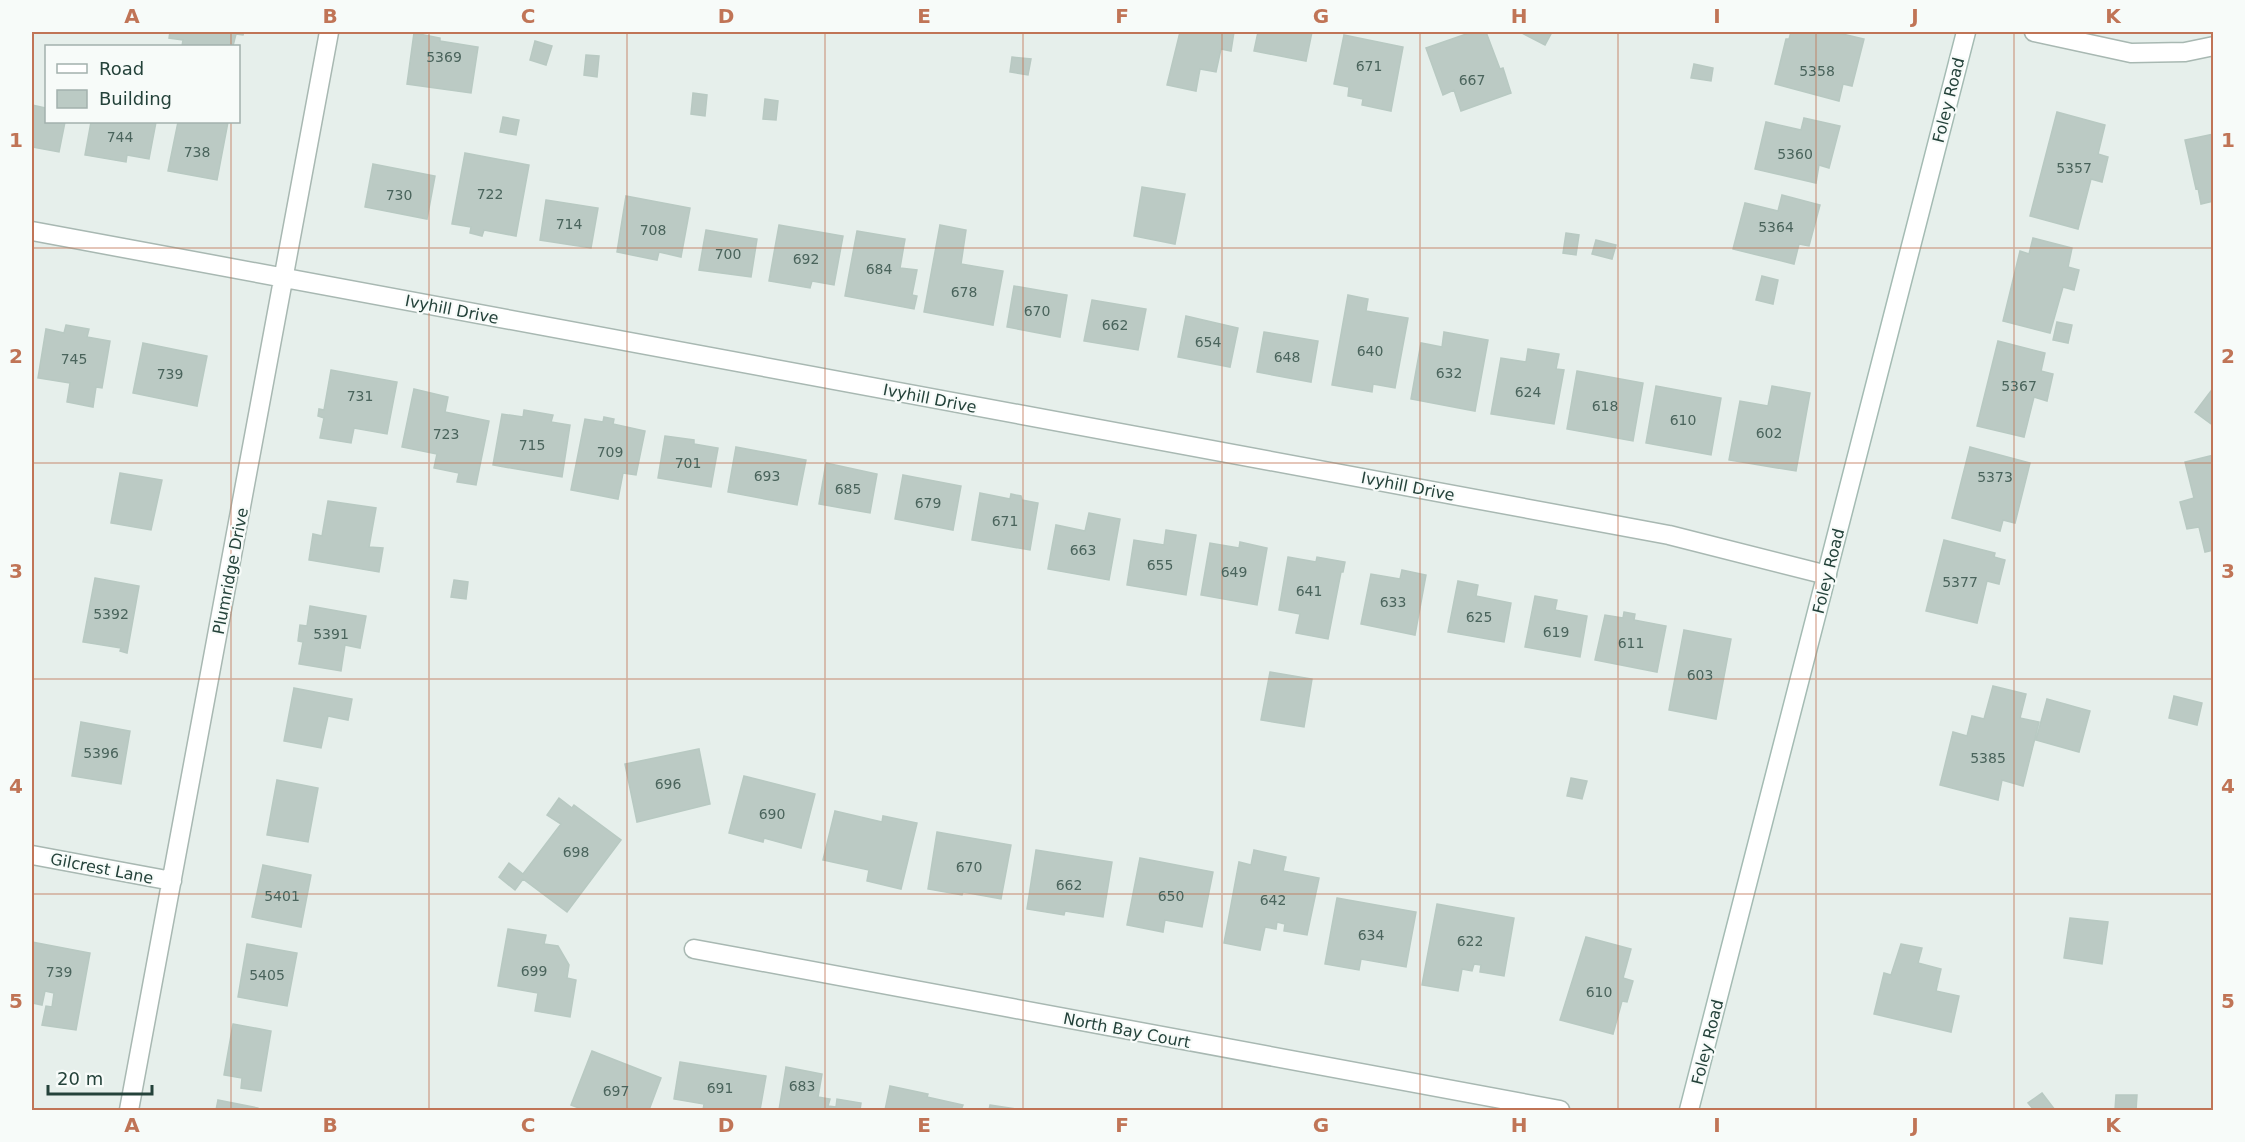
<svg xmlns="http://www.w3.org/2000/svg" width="2245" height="1142" viewBox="0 0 2245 1142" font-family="'DejaVu Sans',sans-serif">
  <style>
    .building { fill: #bbcac4; stroke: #b8c9c2; stroke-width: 1.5 }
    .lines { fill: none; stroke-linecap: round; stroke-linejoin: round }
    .street-casing { stroke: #a8b8b2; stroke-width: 21 }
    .secondary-casing { stroke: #a4bbb3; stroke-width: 21 }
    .street { stroke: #fff; stroke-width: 18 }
    .secondary { stroke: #fff; stroke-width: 18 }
    .grid { fill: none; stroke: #c07456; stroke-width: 1.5; stroke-opacity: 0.55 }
    .labels { text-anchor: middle; stroke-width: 4.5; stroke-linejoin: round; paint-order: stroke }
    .number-label { font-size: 14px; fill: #4a645c }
    .street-label { font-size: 16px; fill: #24423a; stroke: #f7fbf9 }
    .neatline { fill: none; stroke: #c07456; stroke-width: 2 }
    .grid-label { font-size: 20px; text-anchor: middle; font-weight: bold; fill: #c07456 }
  </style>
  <rect width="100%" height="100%" fill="#e6efeb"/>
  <path class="building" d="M170 32H244L243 35 236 34 233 46H182L183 40 169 38Z
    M1180 32H1234L1231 51 1221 49 1216 72 1200 69 1196 91 1167 85Z
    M1258 32H1312L1306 61 1254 51Z
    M1472 32H1486L1500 69 1503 68 1511 93 1461 111 1454 90 1443 95 1426 48Z
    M1520 32H1552L1545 45Z
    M1791 32H1834L1864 39 1852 86 1843 84 1839 101 1775 84 1786 39H1789Z
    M414 33 440 38V41L478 47 471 93 407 84Z
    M1344 35 1403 47 1391 111 1362 105 1363 99 1348 96 1349 87 1334 84Z
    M535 41 552 46 546 65 530 60Z
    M586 55 599 56 597 77 584 75Z
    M1012 57 1031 59 1028 75 1010 72Z
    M1694 64 1713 68 1711 81 1691 78Z
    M693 93 707 95 705 116 691 114Z
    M765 99 778 101 776 120 763 119Z
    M32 105 46 108V122H65L59 152 32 147Z
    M2057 112 2105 125 2098 154 2108 157 2102 182 2091 179 2078 229 2030 216Z
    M503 117 519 120 516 135 500 132Z
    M1804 118 1840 126 1829 168 1819 165 1816 183 1755 169 1766 122 1801 130Z
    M91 122H156L149 159 127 155 126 162 85 155Z
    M178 122H228L217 180 168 171Z
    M2214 134V201L2201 204 2198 188 2196 189 2185 140Z
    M465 153 529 165 516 236 484 230 482 236 470 233 471 227 452 224Z
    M373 164 435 176 427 219 365 207Z
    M1142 187 1185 194 1175 244 1134 236Z
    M1782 195 1820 205 1809 246 1799 244 1794 264 1733 249 1745 203 1778 211Z
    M626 196 690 208 681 257 659 252 657 260 617 252Z
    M546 200 598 208 591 248 540 240Z
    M779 225 843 236 834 285 812 281 810 288 769 281Z
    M940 225 966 230 961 264 1003 271 993 325 924 312Z
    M706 230 757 239 751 277 699 270Z
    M857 231 905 239 900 268 917 270 912 295 917 296 914 309 845 296Z
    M1566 233 1579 235 1576 255 1563 253Z
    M2033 238 2072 248 2068 267 2079 270 2074 290 2063 287 2050 333 2003 321 2020 251 2029 254Z
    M1596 240 1616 245 1612 259 1592 254Z
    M1762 276 1778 280 1773 304 1756 300Z
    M1014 286 1067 295 1060 337 1007 327Z
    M1348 295 1368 299 1366 311 1408 318 1395 388 1373 384 1372 392 1332 385Z
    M1092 300 1146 309 1138 350 1084 341Z
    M1186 316 1238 328 1230 367 1178 357Z
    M2057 322 2072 325 2068 343 2053 340Z
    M66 325 89 329 87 337 110 341 102 388 96 387 93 407 67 402 70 383 38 378 46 329 64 333Z
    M1264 332 1318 341 1311 382 1257 372Z
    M1444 332 1488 340 1475 411 1411 399 1421 343 1442 347Z
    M1998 341 2045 353 2041 371 2053 374 2047 401 2034 397 2024 437 1977 426Z
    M143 343 207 356 197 406 133 393Z
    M1528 349 1559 354 1556 369 1564 370 1554 424 1491 414 1501 358 1526 362Z
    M331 370 397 382 387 434 354 428 351 443 320 438 324 418 318 416 319 409 324 410Z
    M1577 371 1643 383 1633 441 1567 429Z
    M1656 386 1721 398 1711 455 1646 443Z
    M1772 386 1810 393 1796 471 1729 460 1740 401 1768 406Z
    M2214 387V426L2195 412Z
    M414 389 448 397 445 412 489 421 476 485 457 482 459 473 434 468 437 454 402 447Z
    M524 410 553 415 551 422 570 425 562 477 493 465 502 414 523 417Z
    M604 417 614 419 613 424 645 431 636 475 623 473 618 499 571 490 585 419 603 422Z
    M665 436 694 440V444L718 448 711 487 658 478Z
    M736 447 806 460 797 505 728 492Z
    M1970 447 2030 463 2015 523 2003 520 2000 531 1952 518Z
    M2214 455V550L2205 552 2199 527 2187 529 2180 502 2194 498 2185 462Z
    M826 463 877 474 870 513 819 504Z
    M120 473 162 480 151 530 111 523Z
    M903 475 961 486 953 530 895 519Z
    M980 493 1010 499 1011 494 1021 496 1022 500 1038 503 1030 550 972 540Z
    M328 501 376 508 369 547 383 548 379 572 309 560 313 534 322 536Z
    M1089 513 1120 519 1109 580 1048 569 1056 525 1085 531Z
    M1166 530 1196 535 1186 595 1127 585 1134 540 1164 545Z
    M1944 540 1995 553 1994 557 2005 560 1999 584 1987 581 1977 623 1926 611Z
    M1240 542 1267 548 1257 605 1201 595 1210 543 1239 548Z
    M1288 557 1316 562 1317 557 1345 562 1343 572H1341L1328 639 1296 633 1300 614 1279 610Z
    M1402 570 1426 575 1415 635 1361 624 1371 574 1400 579Z
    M95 578 139 586 127 653 120 651 121 648 83 642Z
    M454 580 468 582 466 599 451 597Z
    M1458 581 1478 585 1476 596 1511 603 1504 642 1448 632Z
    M1535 596 1557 600 1555 610 1587 616 1580 657 1525 647Z
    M310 606 366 616 360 648 345 645 341 671 299 664 303 642 298 641 300 625 307 626Z
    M1624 612 1635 614 1634 620 1666 626 1657 672 1595 660 1605 615 1623 618Z
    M1684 630 1731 639 1716 719 1669 710Z
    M1270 672 1312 679 1304 727 1261 720Z
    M1993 686 2026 694 2020 718 2039 722 2023 786 2002 780 1998 800 1940 785 1953 732 1967 736 1972 716 1984 719Z
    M294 688 352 699 348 720 328 716 321 748 284 741Z
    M2174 696 2202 703 2197 725 2169 718Z
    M2047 699 2090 711 2079 752 2036 740Z
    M81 722 130 731 121 784 72 776Z
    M699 749 710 804 637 822 625 764Z
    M744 776 815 794 801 848 764 838 763 842 729 833Z
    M1571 778 1587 781 1582 799 1567 796Z
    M277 780 318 788 308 842 267 835Z
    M559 798 572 808 574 805 621 840 567 912 523 879 515 890 499 877 509 863 523 874 561 824 547 815Z
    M835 811 882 822 883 816 917 823 901 889 867 881 869 870 823 860Z
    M937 832 1011 845 1001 899 963 892 962 895 928 889Z
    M1036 850 1112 862 1103 917 1065 911 1064 915 1027 909Z
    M1254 850 1286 857 1283 871 1319 878 1307 935 1284 931 1285 924 1277 922 1276 929 1265 927 1260 950 1224 943 1239 862 1251 865Z
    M1140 858 1213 872 1202 927 1165 920 1163 932 1127 925Z
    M263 865 311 875 301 927 252 917Z
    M1337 898 1416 912 1406 967 1361 959 1359 970 1325 964Z
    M1437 904 1514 918 1504 976 1480 972 1481 965 1474 964 1472 971 1462 969 1458 991 1422 985Z
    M2070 918 2108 922 2102 964 2064 958Z
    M508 929 546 935 544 944 558 946 569 965 567 978 576 980 570 1017 535 1011 538 993 498 986Z
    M1586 937 1631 949 1623 978 1633 981 1627 1002 1622 1001 1613 1034 1560 1020Z
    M32 942 90 953 76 1030 42 1025 46 1006 52 1007 54 993 45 991 42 1005 32 1003Z
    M247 944 297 953 287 1006 238 997Z
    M1901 944 1922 948 1918 963 1941 969 1936 991 1959 996 1951 1032 1874 1014 1884 973 1891 975Z
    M233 1024 271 1031 261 1091 241 1088 242 1078 224 1075Z
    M592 1051 661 1078 649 1110H584L571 1105Z
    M680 1062 766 1076 760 1110H703L704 1104 674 1099Z
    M786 1067 822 1074 818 1097 830 1099 828 1106 836 1107 837 1099 861 1103 860 1110H779Z
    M890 1086 928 1094 927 1097 963 1105 961 1110H885Z
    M2042 1093 2055 1110H2034L2028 1103Z
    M2116 1095H2137L2136 1110H2115Z
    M218 1100 258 1108V1110H216Z
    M990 1105 1023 1110H989Z"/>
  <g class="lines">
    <defs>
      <path id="street" d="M2034 32 2131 53 2185 52 2214 46
        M32 231 1669 535 1827 575
        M32 855 172 881
        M694 949 1560 1110
        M129 1110 329 32"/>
      <path id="secondary" d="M1689 1110 1966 32"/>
    </defs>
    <use href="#street" class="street-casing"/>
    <use href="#secondary" class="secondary-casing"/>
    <use href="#street" class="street"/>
    <use href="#secondary" class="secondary"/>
  </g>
  <path class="grid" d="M231 32V46M429 32V1110M627 32V1110M825 32V1110M1023 32V1110M1222 32V1110M1420 32V1110M1618 32V1110M1816 32V1110M2014 32V1110M231 122V1110M32 248H2214M32 463H2214M32 679H2214M32 894H2214"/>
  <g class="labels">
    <g class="number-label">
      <text x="444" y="62">5369</text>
      <text x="1369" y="71">671</text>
      <text x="1817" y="76">5358</text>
      <text x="1472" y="85">667</text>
      <text x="120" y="142">744</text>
      <text x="197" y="157">738</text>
      <text x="1795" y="159">5360</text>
      <text x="2074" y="173">5357</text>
      <text x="490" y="199">722</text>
      <text x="399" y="200">730</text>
      <text x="569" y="229">714</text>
      <text x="1776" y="232">5364</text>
      <text x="653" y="235">708</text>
      <text x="728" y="259">700</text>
      <text x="806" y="264">692</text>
      <text x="879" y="274">684</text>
      <text x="964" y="297">678</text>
      <text x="1037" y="316">670</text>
      <text x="1115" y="330">662</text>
      <text x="1208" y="347">654</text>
      <text x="1370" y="356">640</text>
      <text x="1287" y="362">648</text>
      <text x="74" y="364">745</text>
      <text x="1449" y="378">632</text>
      <text x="170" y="379">739</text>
      <text x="2019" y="391">5367</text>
      <text x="1528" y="397">624</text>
      <text x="360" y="401">731</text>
      <text x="1605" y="411">618</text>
      <text x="1683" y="425">610</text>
      <text x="1769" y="438">602</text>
      <text x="446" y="439">723</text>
      <text x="532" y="450">715</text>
      <text x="610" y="457">709</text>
      <text x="688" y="468">701</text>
      <text x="767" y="481">693</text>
      <text x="1995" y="482">5373</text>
      <text x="848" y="494">685</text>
      <text x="928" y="508">679</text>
      <text x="1005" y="526">671</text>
      <text x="1083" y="555">663</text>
      <text x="1160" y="570">655</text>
      <text x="1234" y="577">649</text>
      <text x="1960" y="587">5377</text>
      <text x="1309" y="596">641</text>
      <text x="1393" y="607">633</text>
      <text x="111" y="619">5392</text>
      <text x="1479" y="622">625</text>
      <text x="1556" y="637">619</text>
      <text x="331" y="639">5391</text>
      <text x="1631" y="648">611</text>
      <text x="1700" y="680">603</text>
      <text x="101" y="758">5396</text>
      <text x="1988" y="763">5385</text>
      <text x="668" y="789">696</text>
      <text x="772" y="819">690</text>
      <text x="576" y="857">698</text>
      <text x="969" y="872">670</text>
      <text x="1069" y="890">662</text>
      <text x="282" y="901">5401</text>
      <text x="1171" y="901">650</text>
      <text x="1273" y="905">642</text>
      <text x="1371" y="940">634</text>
      <text x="1470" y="946">622</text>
      <text x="534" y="976">699</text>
      <text x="59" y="977">739</text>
      <text x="267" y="980">5405</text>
      <text x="1599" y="997">610</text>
      <text x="802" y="1091">683</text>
      <text x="720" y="1093">691</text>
      <text x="616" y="1096">697</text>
    </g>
    <g class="street-label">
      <text transform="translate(1948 100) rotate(-76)" y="6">Foley Road</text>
      <text transform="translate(452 309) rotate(11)" y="6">Ivyhill Drive</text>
      <text transform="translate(930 398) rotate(11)" y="6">Ivyhill Drive</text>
      <text transform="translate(1408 486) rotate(11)" y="6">Ivyhill Drive</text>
      <text transform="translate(230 571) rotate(-79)" y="6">Plumridge Drive</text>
      <text transform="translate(1828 571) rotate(-76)" y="6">Foley Road</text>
      <text transform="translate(102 868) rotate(11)" y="6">Gilcrest Lane</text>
      <text transform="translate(1127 1030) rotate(11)" y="6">North Bay Court</text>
      <text transform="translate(1707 1042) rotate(-76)" y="6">Foley Road</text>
    </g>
  </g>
  <rect width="2245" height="1142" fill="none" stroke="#f7fbf9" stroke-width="66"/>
  <rect x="45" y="45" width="195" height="78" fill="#f7fbf9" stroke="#a3b1ad" stroke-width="1.5"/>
  <rect x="57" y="64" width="30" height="9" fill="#ffffff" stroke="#a3b1ad" stroke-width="1.5"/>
  <text x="99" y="75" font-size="18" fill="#24423a">Road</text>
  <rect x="57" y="90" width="30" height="18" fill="#bbcac4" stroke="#a3b1ad" stroke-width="1.5"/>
  <text x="99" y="105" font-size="18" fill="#24423a">Building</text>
  <path d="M48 1085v9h104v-9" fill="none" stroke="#24423a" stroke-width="3"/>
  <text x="57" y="1085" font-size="18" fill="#24423a" stroke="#f7fbf9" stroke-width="4.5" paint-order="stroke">20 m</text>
  <rect x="33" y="33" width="2179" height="1076" class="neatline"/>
  <g class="grid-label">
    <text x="132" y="23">A</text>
    <text x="330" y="23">B</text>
    <text x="528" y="23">C</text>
    <text x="726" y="23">D</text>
    <text x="924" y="23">E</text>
    <text x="1122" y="23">F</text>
    <text x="1321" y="23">G</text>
    <text x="1519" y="23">H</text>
    <text x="1717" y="23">I</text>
    <text x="1915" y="23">J</text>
    <text x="2113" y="23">K</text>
    <text x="16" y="147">1</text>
    <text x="2228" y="147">1</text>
    <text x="16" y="363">2</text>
    <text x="2228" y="363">2</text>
    <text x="16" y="578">3</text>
    <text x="2228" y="578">3</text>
    <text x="16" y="793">4</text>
    <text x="2228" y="793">4</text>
    <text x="16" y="1008">5</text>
    <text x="2228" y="1008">5</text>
    <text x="132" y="1132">A</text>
    <text x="330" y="1132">B</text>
    <text x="528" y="1132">C</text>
    <text x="726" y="1132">D</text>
    <text x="924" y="1132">E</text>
    <text x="1122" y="1132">F</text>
    <text x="1321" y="1132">G</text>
    <text x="1519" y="1132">H</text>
    <text x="1717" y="1132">I</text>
    <text x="1915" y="1132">J</text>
    <text x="2113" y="1132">K</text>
  </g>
</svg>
